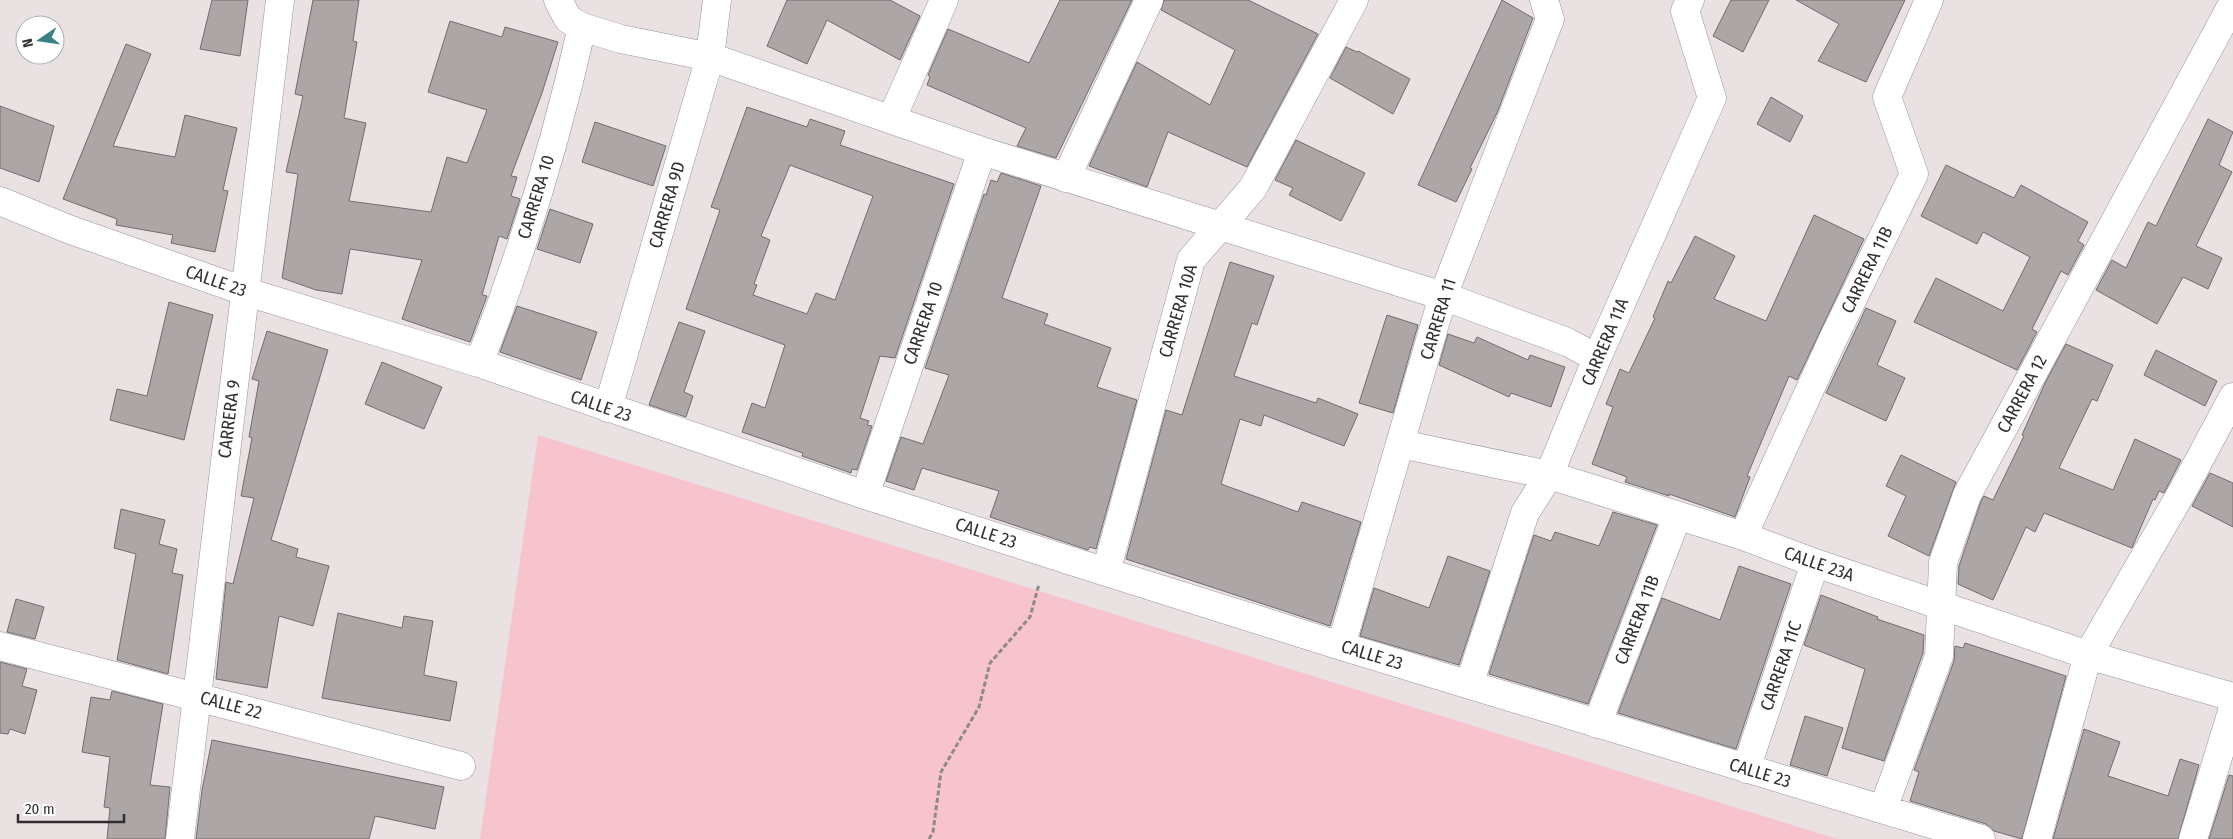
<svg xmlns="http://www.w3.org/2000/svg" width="2233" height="839" viewBox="0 0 2233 839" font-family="'Fira Sans Condensed',sans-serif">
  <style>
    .green { fill: #f7c3cc }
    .building { fill: #ada6a7; stroke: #736c6d; fill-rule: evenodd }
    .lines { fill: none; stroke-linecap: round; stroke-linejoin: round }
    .street-casing { stroke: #9b9394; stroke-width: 29 }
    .path { stroke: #8f898a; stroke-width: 3; stroke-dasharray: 5 2.5; stroke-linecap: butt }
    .street { stroke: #fff; stroke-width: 28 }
    .labels { text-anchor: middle; stroke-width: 5; stroke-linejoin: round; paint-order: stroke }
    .street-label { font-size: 18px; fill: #322e2f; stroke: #fff }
  </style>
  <rect width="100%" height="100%" fill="#e9e1e2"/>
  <path class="green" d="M538 435 1837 839H480Z"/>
  <path class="building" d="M212 0H248L240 56 200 49Z
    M313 0H359L353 41 357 42 344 118 366 123 349 201 431 212 447 157 467 163 487 110 428 92 450 21 502 37 505 27 558 42 542 93 511 176 517 177 511 196 520 199 507 239 499 236 482 295 487 296 470 342 402 319 422 260 350 249 342 294 316 290 282 278 298 174 286 172 303 96 295 94Z
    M787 0H890L920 16 900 60 827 20 807 64 767 46Z
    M1060 0H1132L1056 158 1017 146 1026 128 927 85 930 77 928 75 948 29 1029 63Z
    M1164 0H1248L1318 34 1247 167 1168 132 1147 187 1089 166 1137 62 1210 105 1235 50 1161 10Z
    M1502 0 1533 18 1497 113 1470 168 1472 169 1456 202 1418 185Z
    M1731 0H1769L1743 52 1713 36Z
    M1796 0H1905L1866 82 1818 61 1839 24Z
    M126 44 151 54 113 146 175 157 185 115 237 128 223 190 228 191 215 252 171 243 173 235 116 225 117 219 63 199Z
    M1346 47 1357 52 1358 51 1410 79 1393 114 1330 78Z
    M1771 97 1803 116 1790 142 1757 124Z
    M0 106 54 126 39 182 0 168Z
    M747 107 807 127 810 119 845 131 840 145 954 184 895 358 880 356 860 418 869 421 867 425 872 426 857 470 852 469 851 473 802 456 803 453 742 432 752 403 765 408 785 345 686 309 720 210 711 207ZM790 165 873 196 835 300 816 293 807 314 753 295 757 285 754 284 770 240 761 236Z
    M2208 119 2233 132 2219 165 2232 172 2196 246 2222 258 2208 289 2183 277 2157 324 2096 290 2112 260 2126 268 2148 222 2156 226Z
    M595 122 666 146 653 186 582 162Z
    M1296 140 1365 173 1341 221 1289 195 1293 188 1275 180Z
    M1946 165 2014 198 2021 185 2088 222 2078 241 2084 245 2068 275 2061 271 2032 329 2037 332 2017 370 1914 322 1936 278 2003 311 2030 257 1983 232 1977 244 1921 216Z
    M1001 173 1041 186 1002 298 1048 314 1044 324 1111 348 1097 387 1137 400 1096 549 1090 547 1088 550 990 517 999 491 922 468 914 490 886 481 901 437 923 444 949 375 925 368 984 194 986 195 991 180 997 182Z
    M550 209 593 224 580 263 537 249Z
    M1814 215 1864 239 1797 380 1789 376 1747 476 1750 477 1735 517 1669 494V496L1625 482 1627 477 1592 464 1613 407 1606 404 1620 369 1629 373 1655 318 1653 317 1668 281 1671 283 1695 236 1735 256 1714 299 1766 321Z
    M1230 262 1274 276 1257 325 1252 323 1234 376 1316 403 1318 398 1358 414 1344 446 1264 415 1261 426 1240 419 1221 484 1298 512 1302 502 1361 522 1330 626 1126 559 1166 410 1182 415Z
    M169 302 213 315 184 440 110 420 117 389 147 396Z
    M517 306 597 332 581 380 500 352Z
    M1866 308 1896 321 1877 365 1905 378 1886 421 1826 393Z
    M1387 315 1418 325 1393 413 1359 403Z
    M679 322 705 331 684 392 693 396 686 417 649 405Z
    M267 331 328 350 271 540 298 549 296 557 329 566 313 626 279 616 267 688 216 679 226 582 233 584 254 498 241 496 252 438 249 437 259 381 252 379Z
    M1448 334 1474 343 1477 337 1528 360 1530 355 1565 367 1551 407 1511 393 1509 397 1439 365Z
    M2066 344 2113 365 2097 401 2092 399 2059 468 2113 490 2135 439 2181 460 2164 493 2159 491 2155 500 2153 499 2132 548 2044 513 2035 532 2026 527 1993 600 1958 584 1959 566 1981 501 1984 496 1993 500 2024 436 2022 435 2045 383Z
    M2156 350 2217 381 2205 406 2144 375Z
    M382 362 442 387 424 429 365 404Z
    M1901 455 1956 482 1929 556 1888 536 1906 496 1886 486Z
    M2210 473 2233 483V527L2192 506Z
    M121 509 165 520 159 544 177 549 172 573 183 575 168 674 117 660 136 554 114 548Z
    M1613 512 1657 525 1588 704 1489 674 1534 535 1551 541 1555 532 1599 546Z
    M1448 556 1490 571 1459 665 1360 636 1374 588 1429 608Z
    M1739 566 1791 584 1736 749 1618 713 1662 598 1720 620Z
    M1821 595 1878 617 1877 619 1924 635 1923 653 1884 761 1842 748 1865 669 1804 645Z
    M16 599 44 607 35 639 7 632Z
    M338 613 402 628 404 616 433 621 424 673V675L457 682 450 721 322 698Z
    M1965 643 2066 676 2022 839 1994 831 1986 824 1910 801 1919 772 1914 770 1954 661 1955 646 1963 648Z
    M0 662 27 669 22 686 37 690 25 734 10 729 8 734 0 733Z
    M112 691 163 704 150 785 170 787 165 839H107L110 808 104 807 110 757 82 752 91 697 110 700Z
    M1805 716 1843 728 1827 776 1790 765Z
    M2084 729 2120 742 2108 776 2168 796 2180 759 2199 765 2178 839H2053Z
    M212 740 444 787 435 829 375 816 369 839H196L202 790Z
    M2229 775 2233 776V839H2209Z"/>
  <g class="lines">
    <defs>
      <path id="street" d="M558 0 568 19 582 27 621 39 710 57 982 151 1443 296 1567 342 1597 358
        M892 118 944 0
        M1066 178 1149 0
        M0 201 68 229 244 291 479 363 865 495 1106 572 1341 646 1981 839
        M479 363C522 254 556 142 582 27
        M608 408 710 57 717 0
        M1401 444 1549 475 1743 536 1815 563 2088 655 2233 697
        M865 495 982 151
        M1743 536 1833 339 1914 174 1887 97 1929 0
        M1106 572 1191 260 1253 188 1354 0
        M0 646 461 766
        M1341 646 1443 296 1550 19 1544 0
        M1469 685 1525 513 1549 475 1597 358 1712 98 1685 11 1690 0
        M1597 724 1677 517
        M1746 769 1815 563
        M1883 809 1939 656 1943 563 1967 495 2233 3
        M180 839 280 0
        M2037 839 2088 655 2182 492 2233 397
        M2193 839 2233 708"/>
    </defs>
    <use href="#street" class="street-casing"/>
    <path class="path" d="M929 839 933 832 941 772 979 707 990 663 1030 617 1039 584"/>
    <use href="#street" class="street"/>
  </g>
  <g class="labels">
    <g class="street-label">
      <text transform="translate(536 197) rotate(-73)" y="6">CARRERA 10</text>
      <text transform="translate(667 205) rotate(-74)" y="6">CARRERA 9D</text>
      <text transform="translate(1867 270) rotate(-64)" y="6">CARRERA 11B</text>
      <text transform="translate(216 281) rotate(19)" y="6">CALLE 23</text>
      <text transform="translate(1178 311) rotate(-74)" y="6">CARRERA 10A</text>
      <text transform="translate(1438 319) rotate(-73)" y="6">CARRERA 11</text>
      <text transform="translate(923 323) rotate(-71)" y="6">CARRERA 10</text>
      <text transform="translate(1605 342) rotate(-67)" y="6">CARRERA 11A</text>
      <text transform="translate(2022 394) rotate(-62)" y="6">CARRERA 12</text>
      <text transform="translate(601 406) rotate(19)" y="6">CALLE 23</text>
      <text transform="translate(229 419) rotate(-83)" y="6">CARRERA 9</text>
      <text transform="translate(986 533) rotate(18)" y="6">CALLE 23</text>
      <text transform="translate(1819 564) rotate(19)" y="6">CALLE 23A</text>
      <text transform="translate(1637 620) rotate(-69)" y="6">CARRERA 11B</text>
      <text transform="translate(1372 655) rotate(17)" y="6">CALLE 23</text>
      <text transform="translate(1781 666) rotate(-71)" y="6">CARRERA 11C</text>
      <text transform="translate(231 705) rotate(15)" y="6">CALLE 22</text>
      <text transform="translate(1760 773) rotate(17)" y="6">CALLE 23</text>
    </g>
  </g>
  <g transform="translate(40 40) rotate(257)"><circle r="24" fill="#ffffff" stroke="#adabac"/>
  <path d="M0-4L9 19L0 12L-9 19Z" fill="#388184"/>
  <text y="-8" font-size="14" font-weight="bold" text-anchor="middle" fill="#322e2f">N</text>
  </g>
  <path d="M18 814v8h106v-8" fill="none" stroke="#322e2f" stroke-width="2.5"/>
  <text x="25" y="814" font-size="15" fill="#322e2f" stroke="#ffffff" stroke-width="4" paint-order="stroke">20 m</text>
</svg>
